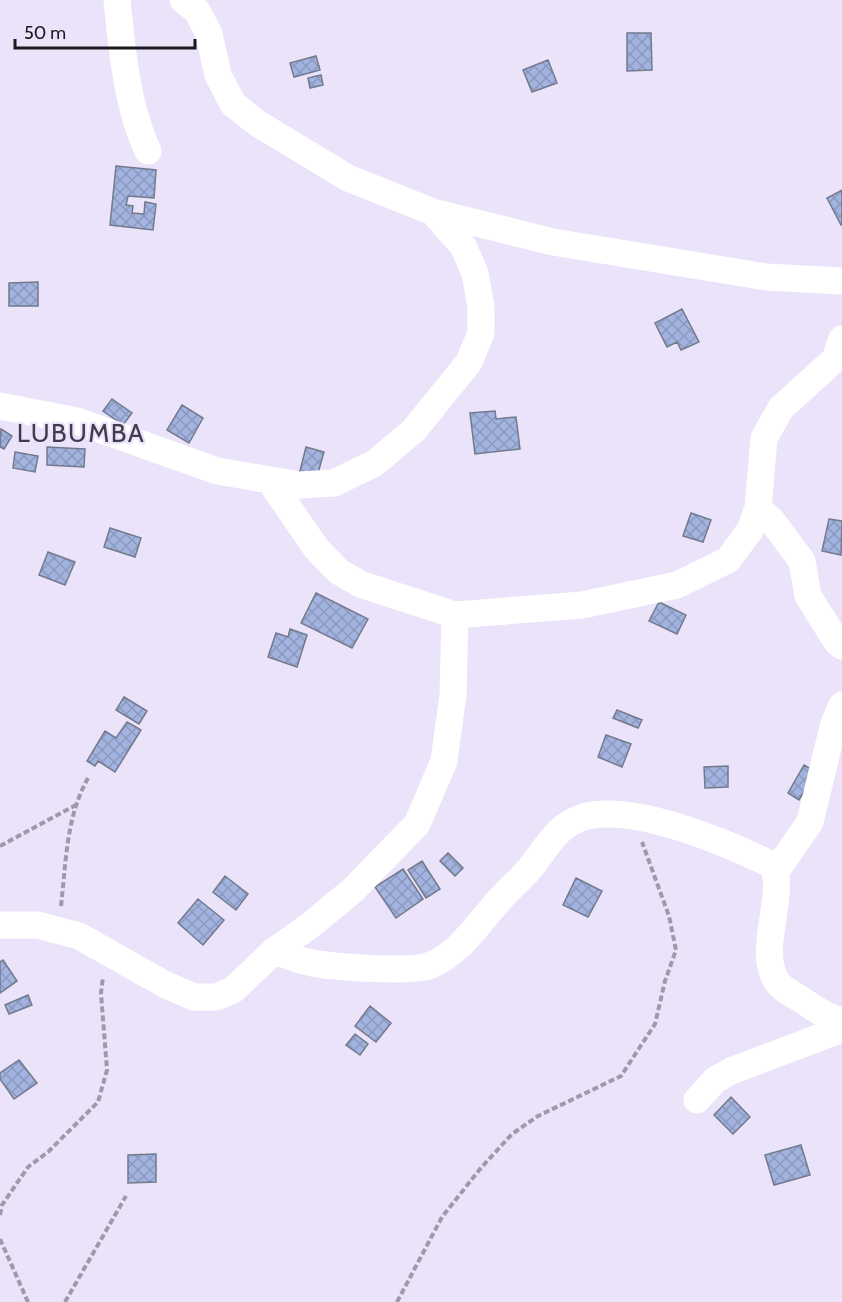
<svg xmlns="http://www.w3.org/2000/svg" width="842" height="1302" viewBox="0 0 842 1302" font-family="Cabin,sans-serif">
  <style>
    .building { fill: url(#building-cross-hatch); stroke: #737a8d; stroke-width: 1.5 }
    .lines { fill: none; stroke-linecap: round; stroke-linejoin: round }
    .path { stroke: #9f99aa; stroke-width: 4; stroke-dasharray: 6 3; stroke-linecap: butt }
    .minor { stroke: #fff; stroke-width: 27 }
    .labels { text-anchor: middle; stroke-width: 4.5; stroke-linejoin: round; paint-order: stroke }
    .quarter-label { font-size: 26px; letter-spacing: 1.5px; fill: #413b4c; stroke: #ebe3fa }
  </style>
  <defs>
    <pattern id="building-cross-hatch" width="8" height="8" patternUnits="userSpaceOnUse" patternTransform="scale(1.5)"><rect width="8" height="8" fill="#a2b3df"/><path d="M0 0l8 8M0 8l8-8" fill="none" stroke="#8b99bf"/></pattern>
  </defs>
  <rect width="100%" height="100%" fill="#ebe3fa"/>
  <path class="building" d="M627 33H651L652 70 627 71Z
    M316 56 320 70 294 77 290 63Z
    M548 60 557 83 532 92 523 70Z
    M321 75 323 85 310 88 308 78Z
    M116 166 156 170 154 198 128 196 126 205 133 206 132 213 144 214 145 202 156 204 153 230 110 225Z
    M842 190V225H841L827 198Z
    M38 282V306H9V283Z
    M682 309 699 342 681 350 677 342 667 347 655 323Z
    M112 399 132 413 123 425 103 411Z
    M182 405 203 418 189 443 167 430Z
    M495 411 496 419 516 417 520 449 475 454 470 413Z
    M1 429 12 436 4 449 0 447Z
    M47 447 85 449 84 467 47 465Z
    M306 447 324 452 316 480 299 475Z
    M15 452 38 456 35 472 13 468Z
    M691 513 711 520 703 542 683 536Z
    M829 519 842 521 841 555 822 551Z
    M110 528 141 538 135 557 104 547Z
    M48 552 75 562 65 585 39 575Z
    M316 593 368 619 352 648 301 623Z
    M659 602 686 615 677 634 649 621Z
    M290 629 307 635 297 667 268 657 276 633 288 637Z
    M124 697 147 711 139 724 116 710Z
    M617 710 642 720 638 728 613 718Z
    M127 722 141 730 115 772 98 761 95 766 87 761 105 731 116 738Z
    M606 735 631 744 622 767 598 757Z
    M804 765 816 772 799 800 788 793Z
    M728 766V787L705 788 704 767Z
    M448 853 463 868 455 876 440 861Z
    M422 861 440 889 426 898 408 870Z
    M403 869 423 899 396 918 375 887Z
    M225 876 248 894 236 910 213 892Z
    M576 878 602 891 588 917 563 905Z
    M198 899 224 920 203 945 178 923Z
    M3 960 17 981 0 993V962Z
    M28 995 32 1005 9 1014 5 1005Z
    M370 1006 391 1023 376 1042 355 1026Z
    M355 1034 368 1044 360 1055 346 1045Z
    M19 1060 37 1083 14 1099 0 1079V1073Z
    M731 1097 750 1117 733 1134 714 1115Z
    M801 1145 810 1175 774 1185 765 1155Z
    M156 1154V1182L128 1183V1155Z"/>
  <g class="lines">
    <path class="path" d="M0 846 76 805
      M61 906C66 863 66 817 88 778
      M0 1215 2 1205 28 1167 48 1152 98 1102 107 1070 101 993 103 977
      M0 1239 28 1302
      M65 1302 126 1196
      M397 1302 442 1217 480 1169 512 1134 538 1116 621 1076 655 1024 665 981 676 950 669 916 642 842"/>
    <path class="minor" d="M117 0C122 49 127 107 148 151
      M183 0 197 11 209 34 218 75 233 104 257 123 348 178 433 212 553 242 766 277 842 281
      M0 406 77 421 217 471 299 485 334 483 375 463 414 430 469 362 481 333V307L475 273 463 246 433 212
      M270 481 316 548 338 571 360 584 455 615 582 605 677 585 728 560 750 530 758 508 764 438 781 408 835 359 842 339
      M758 508 772 521 802 561 808 596 837 642 842 646
      M776 871 810 822 834 723 842 705
      M0 925H38L79 936 166 985 194 997H216L233 990 274 951 312 924 353 890 417 824 444 761 453 695 455 615
      M274 951C285 954 297 960 308 962 330 967 412 973 431 965 461 953 481 919 503 896 513 885 526 875 534 863 550 842 560 823 587 816 637 805 725 842 770 864 790 885 756 947 776 980 781 989 793 994 802 1000 814 1008 827 1018 842 1021
      M697 1100 715 1080 731 1071 842 1029"/>
  </g>
  <g class="labels">
    <g class="quarter-label">
      <text x="81" y="442">LUBUMBA</text>
    </g>
  </g>
  <path d="M15 39v9h180v-9" fill="none" stroke="#1b1920" stroke-width="3"/>
  <text x="24" y="39" font-size="18" fill="#1b1920" stroke="#ebe3fa" stroke-width="4.5" paint-order="stroke">50 m</text>
</svg>
